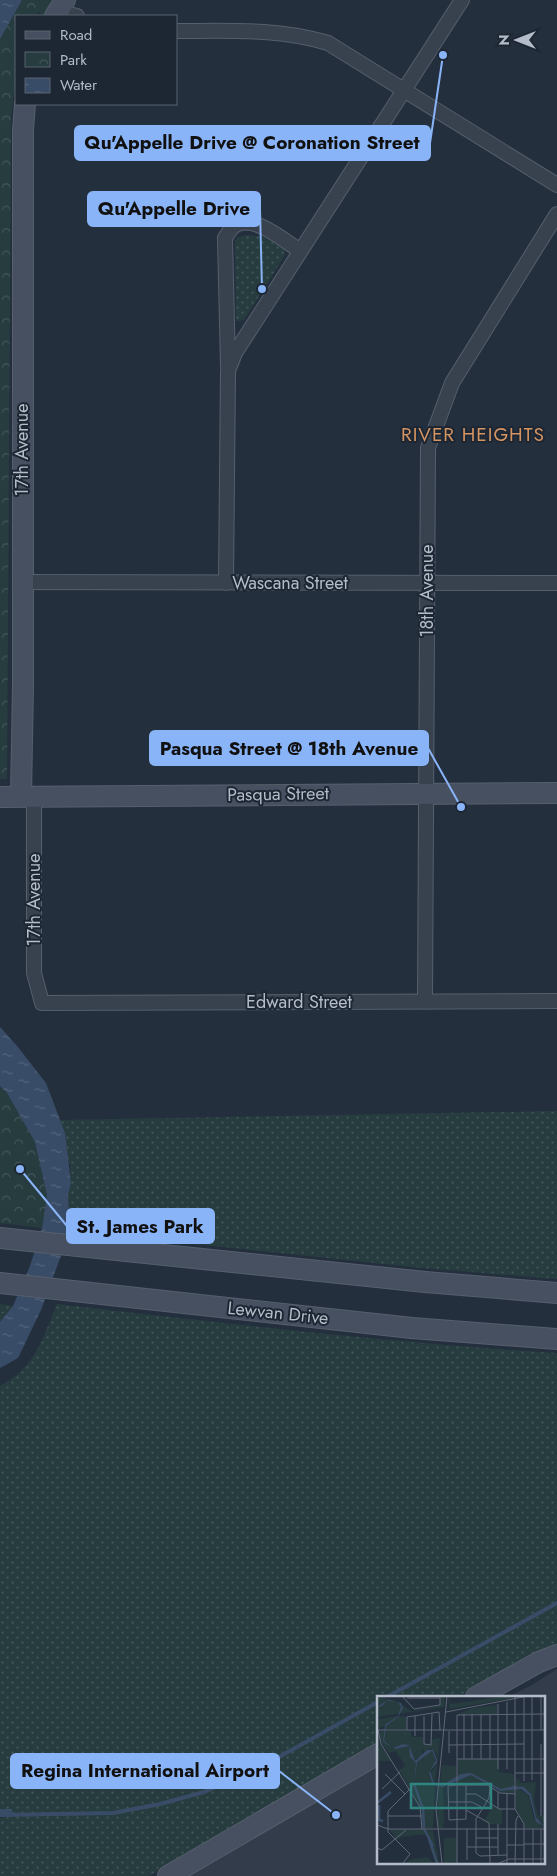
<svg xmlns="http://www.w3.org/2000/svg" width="557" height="1876" font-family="Jost,sans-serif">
<defs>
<pattern id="grass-dots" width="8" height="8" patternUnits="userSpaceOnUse" patternTransform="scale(1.25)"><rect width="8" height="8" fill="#263c3f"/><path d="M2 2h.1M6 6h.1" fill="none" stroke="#435659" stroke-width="1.8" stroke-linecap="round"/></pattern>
<pattern id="park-crowns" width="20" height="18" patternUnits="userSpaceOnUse" patternTransform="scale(1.25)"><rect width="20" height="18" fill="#263c3f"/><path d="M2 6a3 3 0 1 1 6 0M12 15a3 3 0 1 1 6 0" fill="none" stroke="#435659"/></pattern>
<pattern id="water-ripples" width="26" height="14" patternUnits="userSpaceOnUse" patternTransform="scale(1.25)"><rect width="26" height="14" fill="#394c67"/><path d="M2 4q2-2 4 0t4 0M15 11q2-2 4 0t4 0" fill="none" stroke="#53647b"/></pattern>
</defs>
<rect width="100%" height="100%" fill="#242f3e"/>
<path fill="#323c4b" d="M557,1669V1876H186L378,1767V1862H543V1697H507L530,1686Z"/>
<path fill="url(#grass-dots)" d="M248,235L263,237L285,249V255L244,320L236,321L235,240L241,236Z
M557,1111V1279L422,1268L70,1231L68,1195L71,1183L70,1165L67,1156L65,1133L60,1120Z
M0,1304L13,1306L0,1322Z
M57,1304C223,1323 390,1343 557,1353V1646L540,1652L458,1697H378V1743L149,1876H0V1818L11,1817L12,1809H0V1386C36,1367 42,1339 57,1304Z"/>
<path fill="url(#park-crowns)" d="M0,0H51L44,15L38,12L36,16H16V80L11,117L7,779H0Z
M0,1086L7,1093L35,1142L47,1195L42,1228L0,1223Z"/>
<path fill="url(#water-ripples)" d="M0,0H22L0,39Z
M0,1027L17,1046L46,1083L65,1133L71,1183L68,1195L70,1231L41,1310L18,1358L0,1368V1322L13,1306L30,1266L42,1228L47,1195L35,1142L7,1093L0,1086Z
M0,1809H12L11,1817H0Z"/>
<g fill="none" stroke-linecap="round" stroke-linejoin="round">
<path stroke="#394c67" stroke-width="4" d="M387,1697L557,1603
M0,1815L113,1813L160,1804L204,1792L261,1767L378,1702"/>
<g stroke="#565f6c" stroke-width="16">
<path id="street" d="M57,11L77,16
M176,31C228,31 279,28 328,43L557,185
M228,366L225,238C227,235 229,231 232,228C249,210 285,241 300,251
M22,582L557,583
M226,583L228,371L235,353L462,0
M34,796V973L42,1003L557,1001
M425,1002L428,448L452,383L557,214"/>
</g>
<g stroke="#565f6c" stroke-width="22">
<path id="secondary" d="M55,16L65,0
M21,796L23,685V130L25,104
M0,797L557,793
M0,1238L425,1282L557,1293
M0,1283L412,1328L557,1339
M476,1697L539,1662L557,1655
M168,1876L378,1754"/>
</g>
<use href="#street" stroke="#38414e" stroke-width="14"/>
<use href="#secondary" stroke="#465061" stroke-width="20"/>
</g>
<g text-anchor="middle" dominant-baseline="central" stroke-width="4" stroke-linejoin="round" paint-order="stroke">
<g font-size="18" fill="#b4bcc9" stroke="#1d2633">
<text transform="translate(22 450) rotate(-90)">17th Avenue</text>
<text x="290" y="583">Wascana Street</text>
<text transform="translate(427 591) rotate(-90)">18th Avenue</text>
<text transform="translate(278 794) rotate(-1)">Pasqua Street</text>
<text transform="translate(34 900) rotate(-90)">17th Avenue</text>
<text x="299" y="1002">Edward Street</text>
<text transform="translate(278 1313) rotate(6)">Lewvan Drive</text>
</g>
<g font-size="19" letter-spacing="1" fill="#d59563" stroke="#1d2633">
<text x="473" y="434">RIVER HEIGHTS</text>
</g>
</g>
<g transform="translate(377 1696)">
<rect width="168" height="168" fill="#242f3e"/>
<path d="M0,0L20,5L34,15L63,10L64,0H68L67,11L0,21ZM71,0L74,8L128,0L137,2L73,13ZM1,35H34V41H46V48L53,49L56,43L63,42L58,88L53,79L60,67V59L55,54L52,53L47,56L45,51L21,37H6L18,53L31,49L35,64L45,63L53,54L58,58V67L52,79L58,90L56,132H45L44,111L22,74L28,70L19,55L12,57L5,48ZM66,90L67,126L66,132H60L62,91ZM12,133H46L49,138L24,141L20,144ZM47,133L56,135L62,167H58L57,157L51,144L56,149ZM51,161L56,167H28L36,163Z" fill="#263c3f"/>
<path d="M120,9V18H80L96,12ZM21,20L11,29L22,20L29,21V33H8V30L0,33V23ZM0,35L2,47L15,65H0ZM6,37H21L45,51V60L36,64L32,49L19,52L11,50ZM81,63H121L122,76L138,78L137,97H125L113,89L81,88ZM65,69L79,70V81L63,90ZM139,83H142L143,87L159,86L157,105L161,120L167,119V128L159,120L153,96L139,90ZM139,92L151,98L157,123L167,132H148L139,112ZM116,110L125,113V128H113L108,123ZM67,142H80V167H67Z" fill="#263c3f"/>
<path d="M11,4L24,7L26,12L21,21L9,30L7,45L16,52L26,48L32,49L38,65L50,54H56L60,63V67L53,75L57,87L65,89L84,78L94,77L124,93L136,90L147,91L154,98L159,121L167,130L159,126L152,99L144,93L123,95L94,79L66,91L56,89L52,77L59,64L55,55L40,66L37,88L39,67L33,61L32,50L18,53L6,46L8,29L21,20L24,11L21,6L10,5L5,10L0,11Z" fill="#394c67"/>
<path fill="none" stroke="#394c67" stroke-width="2.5" d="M37,88L46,113L47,132M0,107L14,96M2,109V124L6,125M47,133L56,150M52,143L60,167"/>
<path fill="none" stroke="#5e6776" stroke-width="1" d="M25,0L37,13L63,9V0M164,0V34M138,1V113L147,128V167M147,1V85M30,2H63M130,6V73M121,8V73M69,16L151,0M95,18V63M80,19V167M80,19L168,18M47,20V48L54,49L55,18M0,34H168M1,34L4,48L43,111L45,133M30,34V21L62,16L63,34M38,40V20M72,49L147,48M72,57V35M80,63H168M87,63V18M104,63V18M113,63V18M138,77H168M8,78L28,98M155,84V0M80,89L71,90L72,124L89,123V89M80,89H110L123,97L138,98M113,90L112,102L99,123V157L103,160L130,159M5,93L23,76M89,98H99L122,113H138M71,106H95L106,112M121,112V96M89,114L112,127L113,167M11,120H45M164,120V48M0,129L11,133H168M164,133V167M99,142H121M147,148H168M130,149H147M90,151H121M0,152L5,154L29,134M121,159V128M90,164V133M26,167L33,158L11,136V115L33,93M65,167L59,114L70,0M122,167L132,163H168M130,167V98M138,167L139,124L141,120M156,167V133"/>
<path fill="#308480" fill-opacity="0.15" stroke="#308480" stroke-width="2.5" d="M34,88H114V112H34Z"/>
<rect width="168" height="168" fill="none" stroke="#b4bcc9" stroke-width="2.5"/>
</g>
<path fill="none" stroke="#8ab4f8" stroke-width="2" d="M443 55L430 143M262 289L260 209M461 807L428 748M20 1169L67 1226M336 1815L279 1771"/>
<g fill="#8ab4f8" stroke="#1d2633" stroke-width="2">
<circle cx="443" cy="55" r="5"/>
<circle cx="262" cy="289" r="5"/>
<circle cx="461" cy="807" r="5"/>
<circle cx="20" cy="1169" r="5"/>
<circle cx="336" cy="1815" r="5"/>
</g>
<g fill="#8ab4f8" stroke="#8ab4f8" stroke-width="2">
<rect x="75" y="126" width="355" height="34" rx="5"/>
<rect x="88" y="192" width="172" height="34" rx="5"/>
<rect x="150" y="731" width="278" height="34" rx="5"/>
<rect x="67" y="1209" width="147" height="34" rx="5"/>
<rect x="11" y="1754" width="268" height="34" rx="5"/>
</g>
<g font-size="19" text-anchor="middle" font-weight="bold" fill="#111">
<text x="252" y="149">Qu'Appelle Drive @ Coronation Street</text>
<text x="174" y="215">Qu'Appelle Drive</text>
<text x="289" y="755">Pasqua Street @ 18th Avenue</text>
<text x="140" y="1233">St. James Park</text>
<text x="145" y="1777">Regina International Airport</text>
</g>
<rect x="15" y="15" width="162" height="90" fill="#1d2633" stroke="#59626f"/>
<rect x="25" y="31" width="25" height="8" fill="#465061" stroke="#59626f"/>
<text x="60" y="40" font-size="15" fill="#b4bcc9">Road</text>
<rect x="25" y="52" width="25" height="15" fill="url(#park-crowns)" stroke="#59626f"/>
<text x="60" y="65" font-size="15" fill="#b4bcc9">Park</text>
<rect x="25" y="78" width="25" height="15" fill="url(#water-ripples)" stroke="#59626f"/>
<text x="60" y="90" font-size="15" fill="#b4bcc9">Water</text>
<g transform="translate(517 40) rotate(270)" stroke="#1d2633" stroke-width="4" paint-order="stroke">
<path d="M0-4L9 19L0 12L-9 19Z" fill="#b4bcc9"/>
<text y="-8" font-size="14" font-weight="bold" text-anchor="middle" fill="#b4bcc9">N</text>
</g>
</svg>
